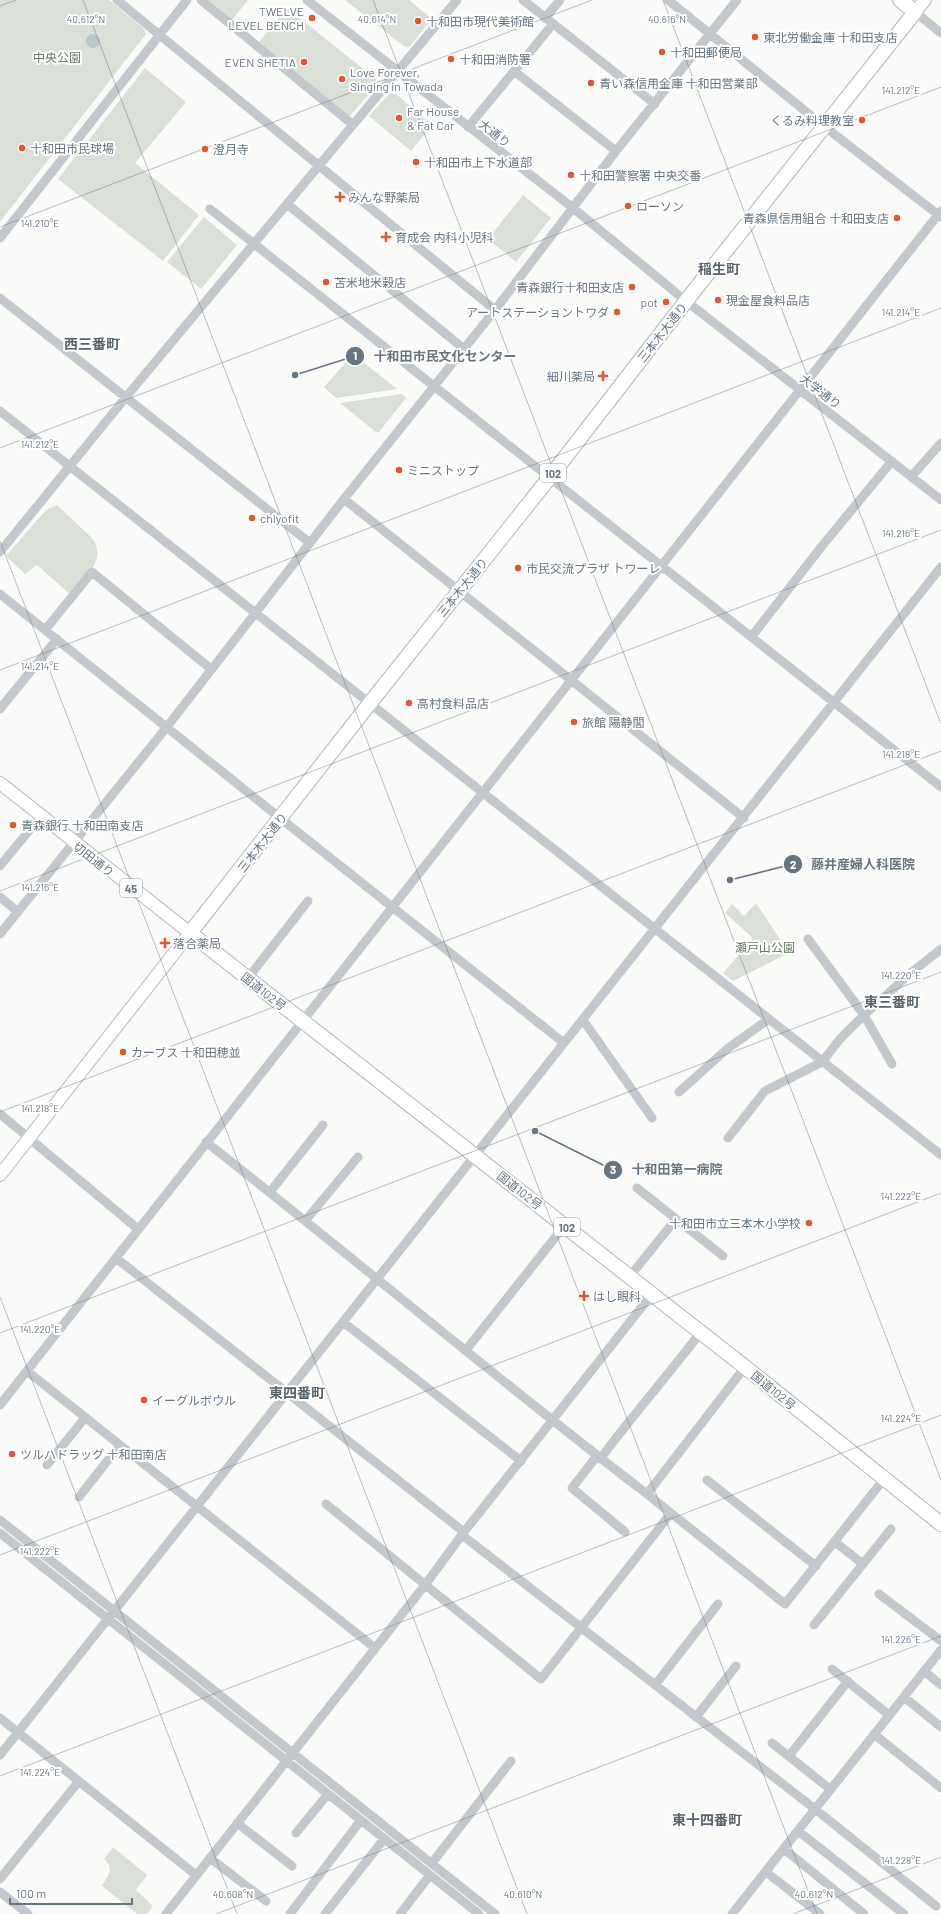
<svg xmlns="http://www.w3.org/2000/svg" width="941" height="1914" font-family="Barlow,'Noto Sans JP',sans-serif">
<rect width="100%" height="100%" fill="#fafaf8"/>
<path fill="#dadfd7" d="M0,0H109L144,29L146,34L0,222Z
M208,0H248L232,20Z
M345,0H409L432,19L410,46L405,47Z
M287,8L376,79L377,85L348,118L259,42Z
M145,68L186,102L135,163L199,215L163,261L58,179Z
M389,94H396L432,125L411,151L369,116Z
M523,195L551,218L516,262L488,239Z
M204,217L237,245L201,289L167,262Z
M353,354L397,389L336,398L324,387Z
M402,394L406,398L379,432H376L340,403Z
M57,505L92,538C108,559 84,579 70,594L37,565L25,574L6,556L46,510Z
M756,903L789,953L733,981L723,973L751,941L752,937L725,913L732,904L744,916Z
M113,1847L147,1875L136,1890L153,1906L147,1914H137L102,1886C108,1875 115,1869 104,1859Z"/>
<path fill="#bbc7cb" d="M86 41a7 7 0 1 1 14 0a7 7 0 1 1-14 0Z"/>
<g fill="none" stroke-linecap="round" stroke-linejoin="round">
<g stroke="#b5babe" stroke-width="14">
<path id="major" d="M915,12L925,0
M0,783L190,933L0,1175"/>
</g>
<g stroke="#b4b9bd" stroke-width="16">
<path id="highway" d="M900,0L915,12L686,301L550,477L370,703L190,933L745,1367L941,1524"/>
</g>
<path stroke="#c3c8cc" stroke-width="9" d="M117,0L495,310
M201,0L352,124
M307,0L573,208L686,301L941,500
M523,0L655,104
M668,0L825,127L941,217
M915,12L941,33
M545,18L560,0
M514,71L616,151
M468,127L553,24
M287,204L463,348
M210,209L941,787
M0,238L187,0
M0,298L310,543
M0,411L941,1155
M911,477L941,443
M344,499L744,818
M0,552L126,397L457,0
M0,594L280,818L564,1043
M45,630L92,572L211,669
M752,636L822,546L892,461
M0,709L57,639
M0,866L41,816
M0,897L18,912
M0,934L166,728L344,499L495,310L616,151L737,0
M808,939L864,1015L892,1064
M248,978L308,901
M583,1020L652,1118
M679,1092L727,1049L769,1019
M0,1114L138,1229
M728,1138L765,1091L822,1062L840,1039L864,1015L912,972L941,949
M206,1142C354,1258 498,1380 647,1494
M637,1188L723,1256
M270,1192L323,1125
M306,1220L358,1157
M116,1258L464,1532
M630,1276L676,1219
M343,1322L521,1461
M466,1350L565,1225
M745,1367L647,1494L785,1604L884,1479
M27,1371L375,1648
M0,1405L941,211
M597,1456L572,1488L625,1532
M600,1459C633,1415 668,1375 701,1332
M47,1465L84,1419
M707,1480L816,1566
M79,1497L119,1446
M326,1504L541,1679L671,1513
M0,1520L495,1914
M0,1533L479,1914
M462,1535L815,1809L936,1906
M835,1542L863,1564
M879,1594L941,1641
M814,1625L891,1529
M832,1669L889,1715
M924,1671L941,1685
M655,1685L718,1604
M904,1697L941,1727
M696,1717L736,1666
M0,1718L196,1875
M874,1734L941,1788
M772,1743L830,1789
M0,1755L941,567
M789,1756L848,1681
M237,1823L292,1866
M798,1831L904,1914
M296,1833L328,1794
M784,1849L864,1914
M210,1858L266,1901
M432,1863L511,1761
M766,1872L820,1914
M0,1879L79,1781
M0,1892L28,1914
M166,1914L425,1585L464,1532L652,1294
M290,1914L361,1820
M325,1914L384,1839
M400,1914L430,1875
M732,1914L941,1650"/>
<use href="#major" stroke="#fff" stroke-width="12"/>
<use href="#highway" stroke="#fff" stroke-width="14"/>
</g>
<path fill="none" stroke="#657683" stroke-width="1" stroke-opacity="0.45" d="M83,0L817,1914M373,0L941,1480M663,0L941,724M0,6L16,0M0,227L592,0M0,448L941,87M0,541L527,1914M0,670L941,308M0,891L941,530M0,1112L941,751M0,1297L237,1914M0,1333L941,972M0,1555L941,1193M0,1776L941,1415M216,1914L941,1636M793,1914L941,1857"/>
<g fill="#e4572e" stroke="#fff" stroke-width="1.5">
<circle cx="312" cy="18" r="4"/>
<circle cx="418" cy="21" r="4"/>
<circle cx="755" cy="37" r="4"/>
<circle cx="662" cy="52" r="4"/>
<circle cx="451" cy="59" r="4"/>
<circle cx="304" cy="62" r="4"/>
<circle cx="342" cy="79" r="4"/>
<circle cx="591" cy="83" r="4"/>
<circle cx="399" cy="118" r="4"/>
<circle cx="862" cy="120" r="4"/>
<circle cx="22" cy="148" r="4"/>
<circle cx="205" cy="149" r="4"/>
<circle cx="416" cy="162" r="4"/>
<circle cx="571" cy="175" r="4"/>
<path d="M338 191h4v4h4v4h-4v4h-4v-4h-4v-4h4z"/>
<circle cx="628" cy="206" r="4"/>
<circle cx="897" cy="218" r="4"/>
<path d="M384 231h4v4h4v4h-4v4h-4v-4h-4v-4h4z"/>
<circle cx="326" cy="282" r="4"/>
<circle cx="632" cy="287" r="4"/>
<circle cx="718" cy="300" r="4"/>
<circle cx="666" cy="302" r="4"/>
<circle cx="617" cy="312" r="4"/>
<path d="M601 370h4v4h4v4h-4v4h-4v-4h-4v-4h4z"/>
<circle cx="399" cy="470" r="4"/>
<circle cx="252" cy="518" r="4"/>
<circle cx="518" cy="568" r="4"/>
<circle cx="409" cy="703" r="4"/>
<circle cx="574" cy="722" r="4"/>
<circle cx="13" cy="825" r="4"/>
<path d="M163 937h4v4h4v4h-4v4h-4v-4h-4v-4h4z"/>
<circle cx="123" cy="1052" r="4"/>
<circle cx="809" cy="1223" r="4"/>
<path d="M582 1290h4v4h4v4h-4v4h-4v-4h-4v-4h4z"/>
<circle cx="144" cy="1400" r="4"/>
<circle cx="12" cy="1454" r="4"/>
</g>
<g text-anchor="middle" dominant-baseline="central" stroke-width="4" stroke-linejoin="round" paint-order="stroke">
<g fill="#fff" stroke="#939fa8" stroke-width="1">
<rect x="540" y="464" width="26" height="18" rx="3"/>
<rect x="120" y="879" width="22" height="18" rx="3"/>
<rect x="554" y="1218" width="26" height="18" rx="3"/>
</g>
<g font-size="11" font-weight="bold" fill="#657683">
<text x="553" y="473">102</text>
<text x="131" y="888">45</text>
<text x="567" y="1227">102</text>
</g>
<g font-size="12" fill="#657683" stroke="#fff" text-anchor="start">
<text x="304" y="11" text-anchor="end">TWELVE<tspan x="304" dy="14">LEVEL BENCH</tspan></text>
<text x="426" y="21">十和田市現代美術館</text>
<text x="763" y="37">東北労働金庫 十和田支店</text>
<text x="670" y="52">十和田郵便局</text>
<text x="459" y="59">十和田消防署</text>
<text x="296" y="62" text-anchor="end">EVEN SHETIA</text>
<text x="350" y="72">Love Forever,<tspan x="350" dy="14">Singing in Towada</tspan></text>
<text x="599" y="83">青い森信用金庫 十和田営業部</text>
<text x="407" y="111">Far House<tspan x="407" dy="14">&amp; Fat Car</tspan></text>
<text x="854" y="120" text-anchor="end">くるみ料理教室</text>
<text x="30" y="148">十和田市民球場</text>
<text x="213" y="149">澄月寺</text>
<text x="424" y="162">十和田市上下水道部</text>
<text x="579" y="175">十和田警察署 中央交番</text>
<text x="348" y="197">みんな野薬局</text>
<text x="636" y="206">ローソン</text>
<text x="889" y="218" text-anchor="end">青森県信用組合 十和田支店</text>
<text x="395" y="237">育成会 内科小児科</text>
<text x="334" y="282">苫米地米穀店</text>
<text x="624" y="287" text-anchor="end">青森銀行十和田支店</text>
<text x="726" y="300">現金屋食料品店</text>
<text x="658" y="302" text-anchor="end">pot</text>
<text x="609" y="312" text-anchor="end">アートステーショントワダ</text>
<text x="595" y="376" text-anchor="end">細川薬局</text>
<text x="407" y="470">ミニストップ</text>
<text x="260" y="518">chiyofit</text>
<text x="526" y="568">市民交流プラザ トワーレ</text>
<text x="417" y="703">高村食料品店</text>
<text x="582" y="722">旅館 陽静閣</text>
<text x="21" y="825">青森銀行 十和田南支店</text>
<text x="173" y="943">落合薬局</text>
<text x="131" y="1052">カーブス 十和田穂並</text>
<text x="801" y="1223" text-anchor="end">十和田市立三本木小学校</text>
<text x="593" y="1296">はし眼科</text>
<text x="152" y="1400">イーグルボウル</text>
<text x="20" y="1454">ツルハドラッグ 十和田南店</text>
</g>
<g font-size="12" fill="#687a64" stroke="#fff">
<text x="57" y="57">中央公園</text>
<text x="765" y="947">瀬戸山公園</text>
</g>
<g font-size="12" fill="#657683" stroke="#fff">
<text transform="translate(495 133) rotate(38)">大通り</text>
<text transform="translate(662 332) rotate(-52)">三本木大通り</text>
<text transform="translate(821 391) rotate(38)">大学通り</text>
<text transform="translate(462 587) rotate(-51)">三本木大通り</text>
<text transform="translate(262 842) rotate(-52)">三本木大通り</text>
<text transform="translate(94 859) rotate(38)">切田通り</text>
<text transform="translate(264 991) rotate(38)">国道102号</text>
<text transform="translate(520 1190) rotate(38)">国道102号</text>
<text transform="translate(774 1390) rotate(39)">国道102号</text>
</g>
<g font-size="14" font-weight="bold" fill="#57646e" stroke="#fff">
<text x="719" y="268">稲生町</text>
<text x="92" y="343">西三番町</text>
<text x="892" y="1001">東三番町</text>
<text x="297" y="1392">東四番町</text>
<text x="707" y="1819">東十四番町</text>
</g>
</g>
<g font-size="10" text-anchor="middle" fill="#657683" stroke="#fff" stroke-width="4" stroke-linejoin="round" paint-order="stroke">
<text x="377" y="23">40.614°N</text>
<text x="86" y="23">40.612°N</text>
<text x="667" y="23">40.616°N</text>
<text x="901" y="94">141.212°E</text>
<text x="40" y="227">141.210°E</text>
<text x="901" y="316">141.214°E</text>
<text x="40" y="448">141.212°E</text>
<text x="901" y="537">141.216°E</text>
<text x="40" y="670">141.214°E</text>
<text x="901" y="758">141.218°E</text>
<text x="40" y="891">141.216°E</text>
<text x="901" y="979">141.220°E</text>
<text x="40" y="1112">141.218°E</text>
<text x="901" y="1200">141.222°E</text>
<text x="40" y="1333">141.220°E</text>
<text x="901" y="1422">141.224°E</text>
<text x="40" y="1555">141.222°E</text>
<text x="901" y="1643">141.226°E</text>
<text x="40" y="1776">141.224°E</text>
<text x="901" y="1864">141.228°E</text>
<text x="233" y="1898">40.608°N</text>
<text x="523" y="1898">40.610°N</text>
<text x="814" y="1898">40.612°N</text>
</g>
<path fill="none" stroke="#657683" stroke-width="1.5" d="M295 375L355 356M730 880L793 864M535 1131L613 1170"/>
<g fill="#657683" stroke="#fff" stroke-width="1.5">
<circle cx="295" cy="375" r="4"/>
<circle cx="730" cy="880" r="4"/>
<circle cx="535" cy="1131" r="4"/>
<circle cx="355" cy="356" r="10"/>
<circle cx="793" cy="864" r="10"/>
<circle cx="613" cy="1170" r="10"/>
</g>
<g font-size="12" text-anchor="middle" font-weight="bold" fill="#fff">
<text x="355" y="360">1</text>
<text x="793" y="869">2</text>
<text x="613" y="1174">3</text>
</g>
<g font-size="13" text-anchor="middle" font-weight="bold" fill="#657683" stroke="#fff" stroke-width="4" stroke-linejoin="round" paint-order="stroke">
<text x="445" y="361">十和田市民文化センター</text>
<text x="863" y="869">藤井産婦人科医院</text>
<text x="677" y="1174">十和田第一病院</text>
</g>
<path d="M10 1898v6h122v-6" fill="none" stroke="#657683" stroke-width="2"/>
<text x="16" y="1898" font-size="12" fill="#657683" stroke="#ffffff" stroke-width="3" paint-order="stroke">100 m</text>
</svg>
